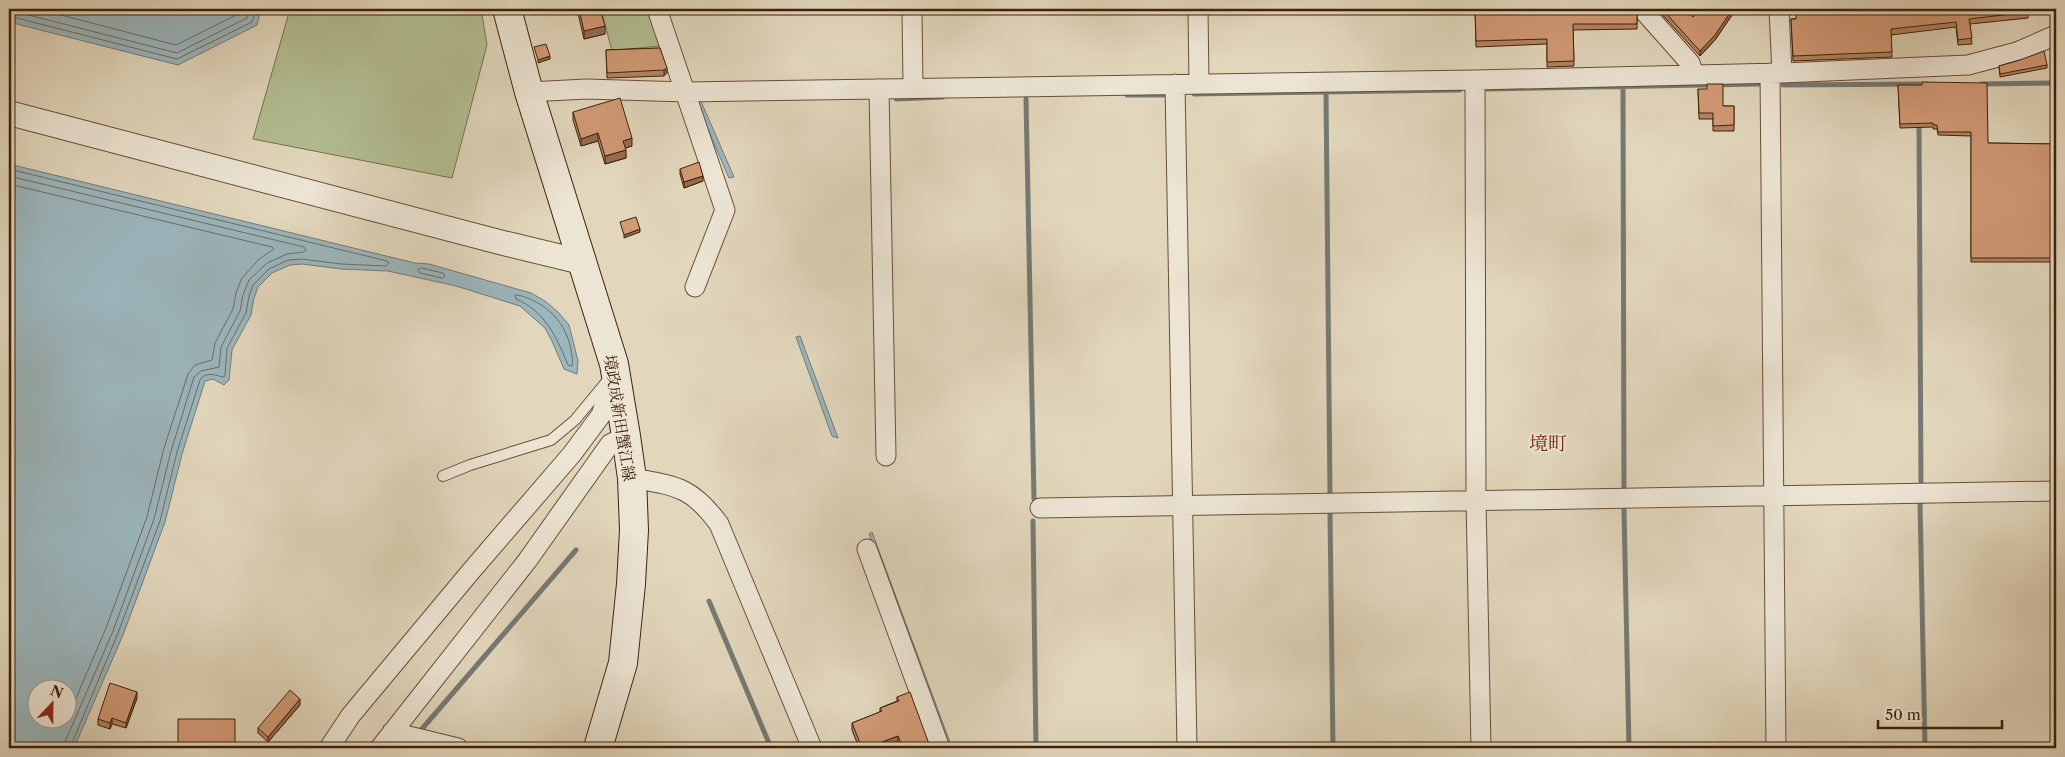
<svg xmlns="http://www.w3.org/2000/svg" width="2065" height="757" font-family="'Libre Caslon Text','Noto Serif JP',serif">
<rect width="100%" height="100%" fill="#e2d7bd"/>
<filter id="stains"><feTurbulence type="fractalNoise" baseFrequency=".004" numOctaves="4"/><feColorMatrix values="0 0 0 0 .2 0 0 0 0 .09 0 0 0 0 .02 0 0 0 .5 -.17"/></filter>
<radialGradient id="worn" r=".72"><stop offset=".6" stop-color="#630" stop-opacity="0"/><stop offset="1" stop-color="#630" stop-opacity=".3"/></radialGradient>
<path fill="#b2be92" stroke="#78704c" d="M290,9H481L487,45L452,178L253,139Z
M618,9H653L667,45L612,51L602,13Z"/>
<path fill="#9bb6bd" stroke="#767a74" fill-rule="evenodd" d="M9,9H261L257,25L178,65L9,22Z
M695,99H700L734,177L729,178Z
M9,164L415,263L429,264L531,293L545,301L558,312L569,325L578,361L577,374L564,369L552,341L545,328L520,306L456,286L388,271L341,269L302,264L290,265L272,273L258,287L254,298L251,315L232,350L229,380L224,385L213,379L205,381L182,454L165,522L123,635L74,748H9ZM38,690H68V720H38Z
M800,336L838,438L832,436L796,337Z
M872,532L952,748H947L869,534Z"/>
<g fill="none" stroke-linecap="round" stroke-linejoin="round">
<path stroke="#6d6c62" stroke-width="1" d="M38,9L176,45L240,13L242,9
M9,10L177,53L247,18L249,9
M9,16L177,59L252,22L256,9
M9,169L387,261L389,263L386,266L341,264L302,259L288,260L269,269L253,285L249,296L246,313L227,348L225,376L222,377C214,374 205,372 200,380L177,452L160,521L118,633L70,748
M9,176L304,247L306,250L304,252L287,254L267,263L249,280L243,295L240,311L221,347L219,367L201,371L194,377L171,451L154,519L113,631L65,742L64,748
M9,184L272,247L274,249L259,259L242,278L236,293L233,309L215,343L212,360L195,365L188,374L164,448L147,517L106,628L68,717
M421,268L443,273L445,276L442,278L420,273L418,270Z
M518,295C546,302 566,322 571,350C572,356 573,361 572,366L568,365C557,338 545,311 516,299L515,296Z"/>
<path stroke="#767a74" stroke-width="5" d="M1981,84L2055,83
M1783,85L1927,84
M1623,87L1624,491
M1487,89L1759,84
M1326,92L1330,495
M1194,94L1460,90
M1127,95H1164
M896,99L943,97
M1026,99L1034,499
M1919,122L1921,485
M1920,502L1925,748
M1624,510L1629,748
M1330,514L1333,748
M1033,521L1036,748
M709,601L771,748
M421,730L576,550"/>
<g stroke="#684e34" stroke-width="12">
<path id="service" d="M443,476L470,465L551,440L575,420L608,380"/>
</g>
<g stroke="#684e34" stroke-width="21">
<path id="minor" d="M657,9L725,210L695,287
M912,9L913,88
M1198,9L1199,84
M1642,9L1690,63L1694,75
M1779,9L1782,73
M1770,73L1776,748
M1475,80L1476,501L1481,748
M1175,84L1187,748
M879,89L886,456
M529,92L586,89L687,92L1475,80L1782,73L1968,65L2017,52L2056,35
M632,478C676,486 691,486 719,524L812,748
M1040,508L2056,491
M867,549L940,748
M392,732L458,748
M329,748L351,715L472,570L572,454L601,415L614,376
M380,748L527,561L610,444L626,436"/>
</g>
<g stroke="#684e34" stroke-width="26">
<path id="tertiary" d="M9,113L503,243L582,262"/>
</g>
<g stroke="#3f2107" stroke-width="30">
<path id="secondary" d="M507,9L529,92L614,364L626,436L632,478L634,530L631,584L623,663L598,748"/>
</g>
<use href="#service" stroke="#ece5d4" stroke-width="10"/>
<use href="#minor" stroke="#ece5d4" stroke-width="19"/>
<use href="#tertiary" stroke="#ece5d4" stroke-width="24"/>
<use href="#secondary" stroke="#ece5d4" stroke-width="28"/>
</g>
<path fill="#b58465" stroke="#3f2107" d="M577,9H600L605,34L584,39Z
M1475,9L1637,15V29L1573,30L1574,66L1547,67V44L1476,47Z
M1657,9H1685L1693,17L1732,15L1715,40L1700,56Z
M2028,9V18L1970,24L1972,44L1958,45L1956,27L1891,35L1892,57L1793,61L1791,19Z
M660,48L667,73L664,76L607,78L606,50Z
M2020,60L2047,65V68L2000,77L1999,66Z
M1898,85L1988,143L2056,144V262H1971V136L1938,135L1937,129H1933V127L1900,128Z
M1698,89L1723,106H1734V131H1713V119H1699Z
M573,112L632,146L625,148L626,158L605,164L598,141L581,146L573,120Z
M680,169L703,181L684,188L680,174Z
M897,697L929,744L933,748H900L898,744L887,748H859L852,730V723L880,712V708L897,701Z
M137,698L126,728L112,724L110,729L98,725V719Z
M300,705L268,742L258,733V728Z"/>
<path fill="#936c53" stroke="#3f2107" d="M535,9H558L535,15Z
M1732,10V15L1715,40L1700,56V51Z
M605,26V34L584,39V31Z
M550,56V59L538,63V60Z
M667,68V73L664,76V70Z
M598,133V141L581,146V139Z
M632,138V146L623,149V141Z
M626,150V158L605,164V156Z
M703,176V181L684,188V182Z
M640,229V232L624,238V235Z
M137,692V698L126,728V723Z
M300,699V705L268,742V737Z
M112,718V724L110,729V723Z
M898,736V744L887,748H866Z"/>
<path fill="#d29a76" stroke="#3f2107" d="M579,9H600L605,26L584,31Z
M1475,9H1633L1637,15V24H1573L1574,61L1547,62V39L1476,41Z
M1662,9H1685L1693,17L1699,9H1730L1732,10L1715,35L1700,51Z
M1796,9H2028V12L1969,19L1972,38L1958,40L1956,22L1891,29L1892,52L1793,56L1791,19H1796Z
M546,44L550,56L538,60L534,47Z
M660,48L667,68L664,70L607,73L606,50Z
M2044,51L2047,65L2000,74L1999,66L2020,60Z
M1922,82L1987,83L1988,143L2056,144V258H1971V132H1938L1937,125H1933V123L1900,124L1898,85H1922Z
M1707,84H1723V106H1734V125L1713,126V113H1699L1698,89H1707Z
M620,98L632,138L623,141L626,150L605,156L598,133L581,139L573,112Z
M699,162L703,176L684,182L680,169Z
M636,217L640,229L624,235L620,222Z
M110,683L137,692L126,723L112,718L110,723L98,719Z
M290,690L300,699L268,737L258,728Z
M910,692L929,744L933,748H903L898,736L866,748H862L852,723L882,711L880,708L899,701L897,697Z
M178,719H235V748H178Z"/>
<g text-anchor="middle" dominant-baseline="central" stroke-width="4" stroke-linejoin="round" paint-order="stroke">
<g font-size="16" fill="#3f2107" stroke="#ece5d4">
<text transform="translate(620 418) rotate(81)">境政成新田蟹江線</text>
</g>
<g font-size="19" fill="#7a1f14" stroke="#ece5d4">
<text x="1548" y="443">境町</text>
</g>
</g>
<rect width="2065" height="757" fill="none" stroke="#e2d7bd" stroke-width="30"/>
<rect x="10" y="10" width="2045" height="737" fill="none" stroke="#3f2107" stroke-width="2.5"/>
<rect x="15" y="15" width="2035" height="727" fill="none" stroke="#3f2107"/>
<g transform="translate(52 704) rotate(22)"><circle r="24" fill="#ece5d4" stroke="#a79782"/>
<path d="M0-4L9 19L0 12L-9 19Z" fill="#8f2418"/>
<text y="-8" font-size="14" font-weight="bold" text-anchor="middle" fill="#3f2107">N</text>
</g>
<path d="M1878 720v8h124v-8" fill="none" stroke="#3f2107" stroke-width="2.5"/>
<text x="1885" y="720" font-size="15" fill="#3f2107" stroke="#ece5d4" stroke-width="4" paint-order="stroke">50 m</text>
<rect width="100%" height="100%" filter="url(#stains)"/>
<rect width="100%" height="100%" fill="url(#worn)"/>
</svg>
